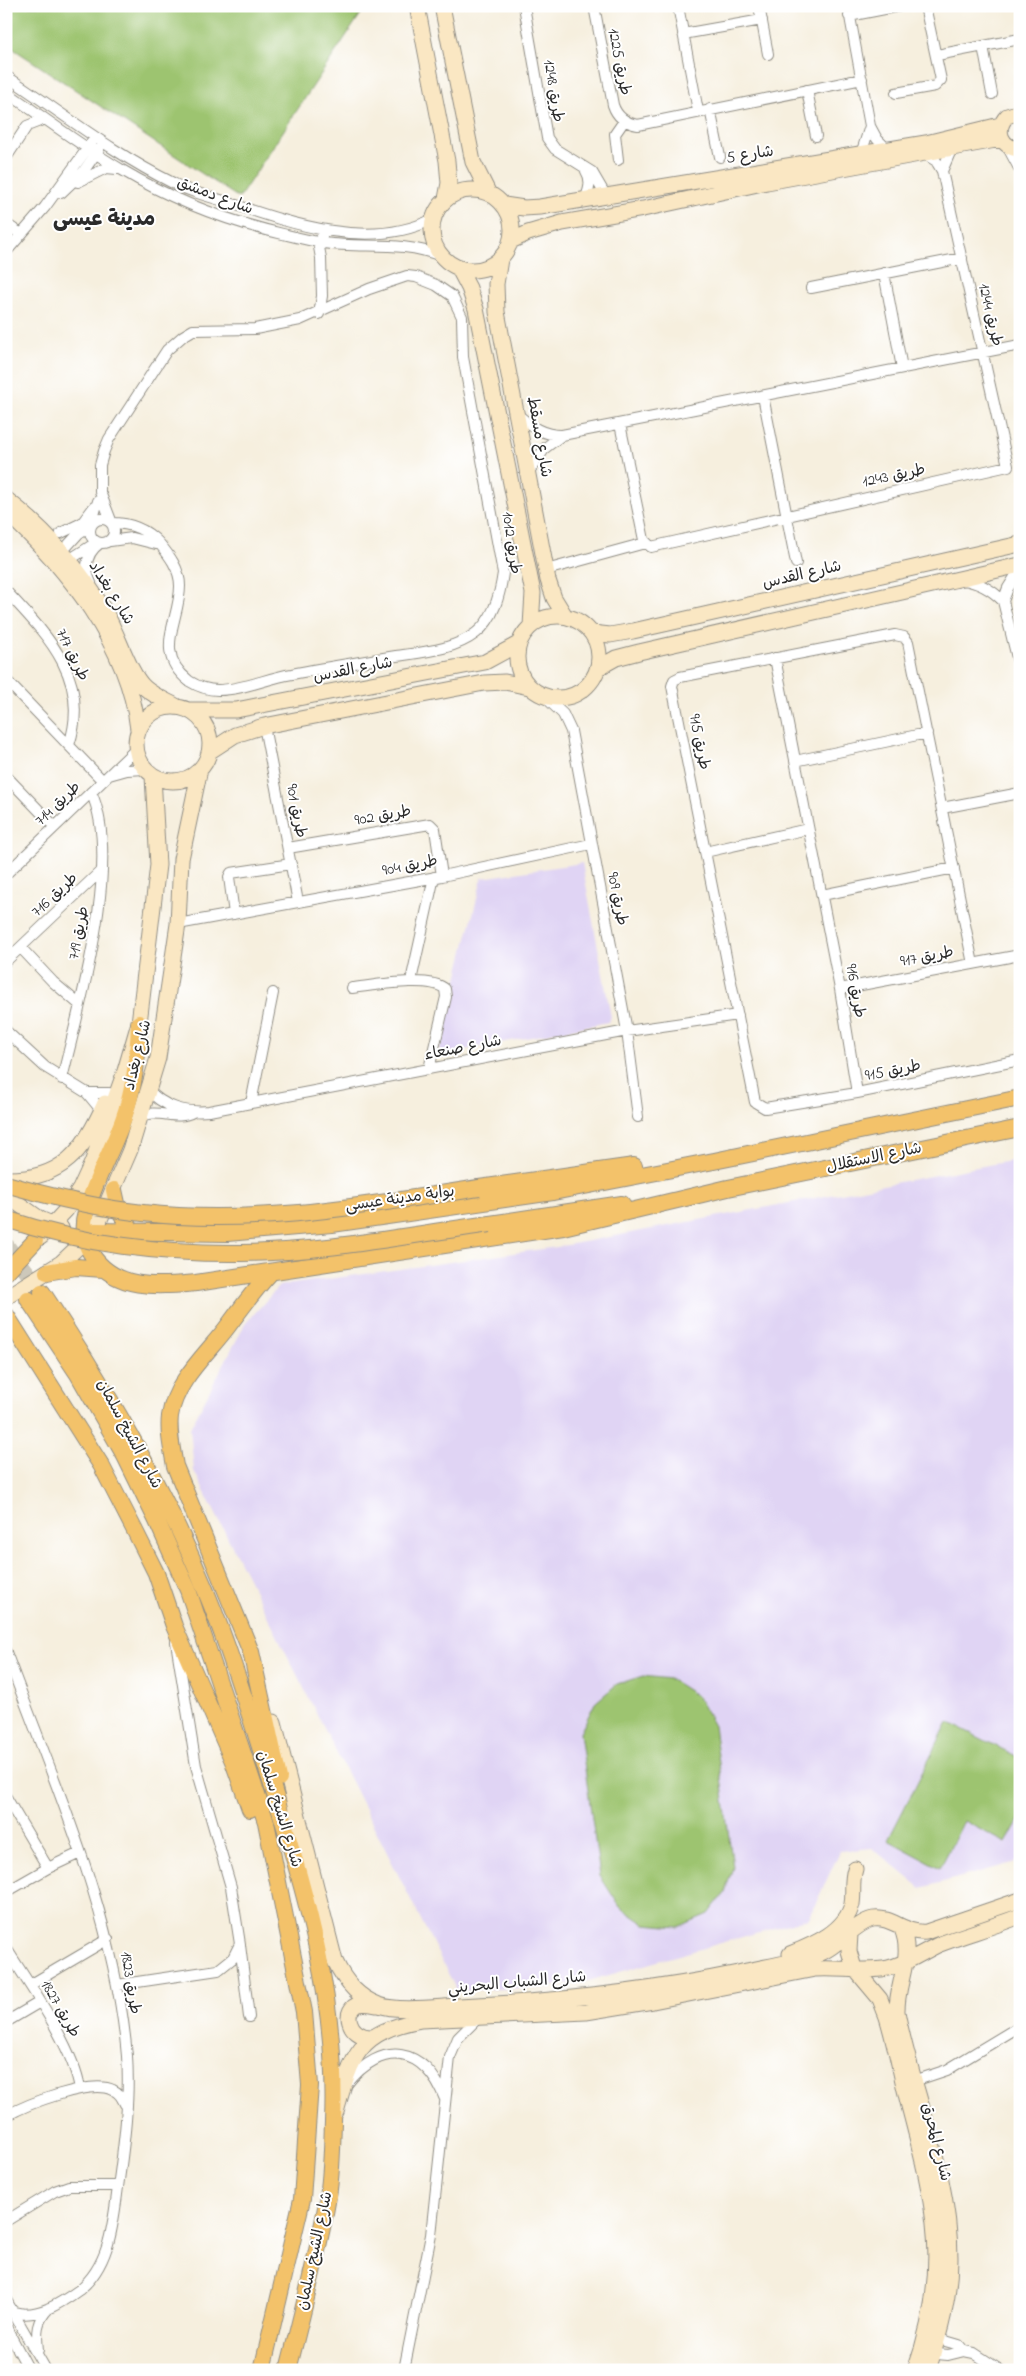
<svg xmlns="http://www.w3.org/2000/svg" width="1026" height="2376" font-family="'Indie Flower','Playpen Sans Arabic',sans-serif">
<rect width="100%" height="100%" fill="#fff"/>
<filter id="ink" filterUnits="userSpaceOnUse"><feTurbulence type="fractalNoise" baseFrequency=".02" numOctaves="2"/><feDisplacementMap in="SourceGraphic" scale="10" xChannelSelector="R" yChannelSelector="G"/><feConvolveMatrix kernelMatrix="1 2 1 2 8 2 1 2 1" color-interpolation-filters="sRGB"/></filter>
<filter id="wash" filterUnits="userSpaceOnUse"><feTurbulence type="fractalNoise" baseFrequency=".0096" numOctaves="4" result="noise"/><feDisplacementMap in="SourceGraphic" scale="20" xChannelSelector="R" yChannelSelector="G"/><feGaussianBlur stdDeviation="1.12" result="paint"/><feColorMatrix in="noise" values="0 0 0 0 0 0 0 0 0 0 0 0 0 0 0 0 0 1.4 0 .05"/><feComposite in="paint" operator="in"/></filter>
<g filter="url(#wash)">
<rect width="100%" height="100%" fill="#f6efde"/>
<path fill="#e0d4f4" d="M582,863L611,1017L608,1022L438,1055L482,878Z
M1020,1159V1861L921,1888L872,1848L840,1851L809,1918L588,1981L548,1987L457,1991L194,1471L190,1428L245,1324L279,1286L557,1247Z"/>
<path fill="#9dc470" stroke="#64784e" d="M15,6H366L239,198L6,44V19Z
M643,1676L670,1679L698,1697L714,1726L733,1867L725,1892L708,1914L678,1927L645,1924L620,1907L600,1876L580,1733L595,1703L617,1684Z
M948,1722L1020,1758V1818L1006,1843L964,1821L940,1868L888,1840Z"/>
</g>
<g filter="url(#ink)">
<g fill="none" stroke-linecap="round" stroke-linejoin="round">
<path stroke="#cdc8ba" stroke-width="16" stroke-dasharray="16 8" stroke-linecap="butt" d="M6,1245L41,1290"/>
<g stroke="#908d84" stroke-width="12">
<path id="street" d="M524,6L547,138L555,149L592,172L606,196
M594,6L613,105C617,117 625,123 638,125L862,79
M678,6L698,111
M759,6L768,54
M848,6L870,126L877,139L887,149
M849,16L900,6
M683,34L762,20
M983,46L992,94
M937,55L1020,39
M6,76C61,112 114,154 173,183C190,192 211,197 230,203C292,224 370,251 433,219
M807,90L816,136
M6,92C45,118 82,147 122,170C174,201 229,222 287,235C299,238 312,241 324,243C362,249 403,240 440,256
M896,93L935,86L941,80L925,6
M710,109L720,157
M1007,146L1020,170
M861,154L870,126
M6,158L27,126L45,119
M618,160L615,134L624,121
M942,171L952,148
M78,182L106,168L117,169
M61,193L83,172L99,149
M585,199C590,189 592,180 586,171
M6,224L21,234
M6,252L45,207L92,142
M884,273L902,368
M407,276L416,277L436,285L452,296L462,317L463,357L503,573C500,595 494,619 476,633C454,650 423,652 396,656C361,662 326,667 292,674C267,678 243,690 218,690C208,690 197,686 189,681C152,652 180,621 180,586C180,569 169,555 159,543C146,529 130,523 112,523L100,492V465L104,451L109,439L167,350L183,336L193,330L255,329L300,320L369,289Z
M811,288L962,258
M319,314L322,296L321,258L318,242L322,237
M763,396L796,563
M517,414C532,427 542,435 562,435L1020,345
M620,424L644,540L651,547L1008,466L942,171L936,161L925,154
M528,473L545,448L562,435
M90 531a12 12 0 1 1 24 0a12 12 0 1 1-24 0Z
M61,533L82,523L94,507
M110,541L132,538L156,544
M59,555L79,533L91,525L98,501
M64,563L94,544
M1020,569L1008,588L1003,601L1020,670
M546,570L645,543
M963,580C979,582 992,590 1003,601
M91,583C84,568 86,553 100,543
M6,591C48,636 91,679 69,745
M775,658L840,989L857,1093
M6,680L103,781
M545,697L563,714L571,731L627,1031L638,1117
M264,726L298,902
M795,761L927,733
M109,775L127,770L145,769
M6,776L55,827
M942,808L1020,793
M288,848L430,824L435,829L442,876
M705,852L808,829
M6,874L136,749
M822,895L954,868
M234,914L229,877L231,873L291,864
M178,924L442,876L591,844
M21,948L53,982L80,1005
M6,961L102,870
M973,964L908,642L904,637L895,635L680,677L674,680L672,686L755,1102L765,1108L857,1093L1020,1060
M411,981L434,877
M352,988C372,986 430,975 445,989L446,997L429,1069
M840,989L1020,955
M6,1031L45,1067L87,1093L101,1110
M62,1079C79,1006 123,860 91,792
M148,1089C163,1108 187,1113 209,1111L627,1031L738,1015
M87,1093H109
M251,1103L273,993
M140,1117C158,1107 175,1122 193,1112
M6,1652C54,1783 115,1915 127,2056C130,2099 124,2145 118,2187C113,2224 110,2265 79,2290C61,2303 37,2319 14,2312
M6,1797L48,1868
M6,1892L48,1868L80,1853
M240,1945L249,2017
M6,1948C30,1986 73,2046 80,2089
M30,1985L108,1939
M117,1985L218,1970L233,1958L240,1944L231,1887L196,1766L176,1642
M6,2022L40,2002
M914,2081L947,2070L1020,2026
M347,2084C382,2039 425,2047 445,2099
M6,2116C27,2104 91,2079 113,2090C120,2093 122,2098 125,2104
M6,2221L55,2191L69,2186H118
M6,2300L46,2370
M6,2327L29,2370
M932,2337L959,2345L964,2351
M38,2350C36,2332 36,2321 49,2308
M927,2353L948,2355L964,2351L974,2353L1000,2370
M404,2370L431,2235L450,2057L458,2038L479,2017"/>
</g>
<g stroke="#908d84" stroke-width="17">
<path id="secondary" d="M417,6L447,161L449,183L446,199
M442,6L473,162L489,194
M1020,112L1007,116C994,130 1001,148 1020,149
M432 230a40 40 0 1 1 80 0a40 40 0 1 1-80 0Z
M504,205L524,208L540,207L926,143L1000,125
M511,241L528,233L562,223L643,209L767,182L1001,139
M500,259L496,284L497,312L548,580L554,598L565,616
M459,269L469,288L476,309L533,593L531,626
M6,499C45,529 79,568 104,610C117,631 129,674 145,688C154,696 167,701 178,707
M6,512C67,568 128,644 138,729
M517 657a41 41 0 1 1 82 0a41 41 0 1 1-82 0Z
M592,633L610,635L633,631L1020,544
M598,668L616,658L639,652L1020,565
M136 744a37 37 0 1 1 74 0a37 37 0 1 1-74 0Z
M189,710H236L485,662L518,644
M209,752L235,735L264,726L484,683L505,682L529,687
M6,1179C62,1180 84,1151 105,1103
M6,1195L40,1219L61,1228
M41,1237L66,1210L80,1189L92,1163L125,1071L139,1023L158,865L153,776
M6,1297L61,1263L95,1231L130,1150L158,1058L178,924L181,859L200,769
M274,1722L335,1961C344,1980 358,1998 379,2005C397,2012 438,2007 458,2006C552,2002 646,1992 738,1973C764,1967 791,1963 816,1955C837,1948 856,1922 873,1919C892,1916 904,1934 926,1932L1020,1900
M902,1929C914,1957 896,1983 897,2012C913,2094 950,2173 950,2258C950,2297 940,2333 928,2370
M850,1934L849,1951L854,1968L880,1999L887,2017C896,2046 901,2076 909,2106C935,2205 951,2270 915,2370
M790,1954C813,1945 846,1931 852,1904C854,1892 851,1881 855,1869
M371,2037C348,2037 341,2008 360,2004C365,2003 371,2004 376,2005
M336,2112C352,2055 358,2032 421,2020L586,2012L653,2001L815,1969C839,1967 865,1973 888,1968C907,1964 922,1952 940,1944C966,1934 993,1927 1020,1916"/>
</g>
<g stroke="#908d84" stroke-width="18">
<path id="primary" d="M139,1023C138,1055 135,1086 124,1117C113,1149 95,1179 86,1212C81,1229 84,1244 94,1258C119,1291 159,1286 196,1283L563,1227L728,1188L1020,1128
M479,1188L634,1166
M114,1190L118,1208L132,1231
M490,1224L622,1204
M95,1231L227,1233L332,1224L553,1192L714,1161L1020,1098
M6,1272L35,1241
M47,1272L76,1267L103,1269
M271,1272C255,1289 242,1307 228,1326C208,1353 175,1381 170,1416C168,1433 172,1449 175,1466L251,1652L279,1778
M42,1292C105,1386 162,1484 205,1589C231,1652 251,1719 272,1785C307,1896 338,2003 333,2122C332,2148 332,2176 327,2202C317,2258 302,2314 288,2370
M28,1299L78,1374L125,1456L157,1521L188,1590L266,1822L304,2012L310,2085L302,2199L262,2370
M6,1315L101,1465L134,1529L156,1573L174,1626L233,1761L250,1809"/>
</g>
<use href="#street" stroke="#fff" stroke-width="10"/>
<use href="#secondary" stroke="#fae7c3" stroke-width="15"/>
<use href="#primary" stroke="#f3c26a" stroke-width="16"/>
<g stroke="#908d84" stroke-width="18" stroke-linecap="butt">
<path id="primary-bridge" d="M6,1184C51,1197 97,1208 143,1213C255,1226 369,1205 479,1188
M6,1219C80,1244 164,1254 242,1253C325,1252 408,1235 490,1224"/>
</g>
<use href="#primary-bridge" stroke="#f3c26a" stroke-width="16"/>
</g>
</g>
<g text-anchor="middle" dominant-baseline="central" stroke-width="4" stroke-linejoin="round" paint-order="stroke">
<g font-size="16" fill="#2b2b2b" stroke="#fff">
<text transform="translate(619 62) rotate(79)">طريق 1225</text>
<text transform="translate(553 91) rotate(81)">طريق 1248</text>
<text transform="translate(750 155) rotate(-9)">شارع 5</text>
<text transform="translate(215 196) rotate(21)">شارع دمشق</text>
<text transform="translate(990 315) rotate(77)">طريق 1244</text>
<text transform="translate(539 437) rotate(80)">شارع مسقط</text>
<text transform="translate(894 476) rotate(-12)">طريق 1243</text>
<text transform="translate(511 543) rotate(82)">طريق 1012</text>
<text transform="translate(802 575) rotate(-13)">شارع القدس</text>
<text transform="translate(111 593) rotate(58)">شارع بغداد</text>
<text transform="translate(72 655) rotate(64)">طريق 717</text>
<text transform="translate(353 670) rotate(-11)">شارع القدس</text>
<text transform="translate(699 742) rotate(79)">طريق 915</text>
<text transform="translate(58 804) rotate(-44)">طريق 714</text>
<text transform="translate(296 811) rotate(79)">طريق 901</text>
<text transform="translate(383 816) rotate(-10)">طريق 902</text>
<text transform="translate(410 866) rotate(-11)">طريق 904</text>
<text transform="translate(55 895) rotate(-43)">طريق 716</text>
<text transform="translate(617 899) rotate(79)">طريق 909</text>
<text transform="translate(79 933) rotate(-79)">طريق 719</text>
<text transform="translate(927 957) rotate(-11)">طريق 917</text>
<text transform="translate(855 991) rotate(80)">طريق 916</text>
<text transform="translate(463 1048) rotate(-11)">شارع صنعاء</text>
<text transform="translate(138 1055) rotate(-76)">شارع بغداد</text>
<text transform="translate(893 1071) rotate(-11)">طريق 915</text>
<text transform="translate(874 1158) rotate(-12)">شارع الاستقلال</text>
<text transform="translate(400 1199) rotate(-8)">بوابة مدينة عيسى</text>
<text transform="translate(129 1434) rotate(62)">شارع الشيخ سلمان</text>
<text transform="translate(279 1809) rotate(73)">شارع الشيخ سلمان</text>
<text transform="translate(130 1983) rotate(81)">طريق 1823</text>
<text transform="translate(517 1983) rotate(-5)">شارع الشباب البحريني</text>
<text transform="translate(60 2009) rotate(60)">طريق 1827</text>
<text transform="translate(936 2142) rotate(76)">شارع المحرق</text>
<text transform="translate(315 2251) rotate(-78)">شارع الشيخ سلمان</text>
</g>
<g font-size="21" font-weight="bold" fill="#2b2b2b" stroke="#fff">
<text x="104" y="220">مدينة عيسى</text>
</g>
</g>
<rect width="1026" height="2376" fill="none" stroke="#fff" stroke-width="25"/>
</svg>
